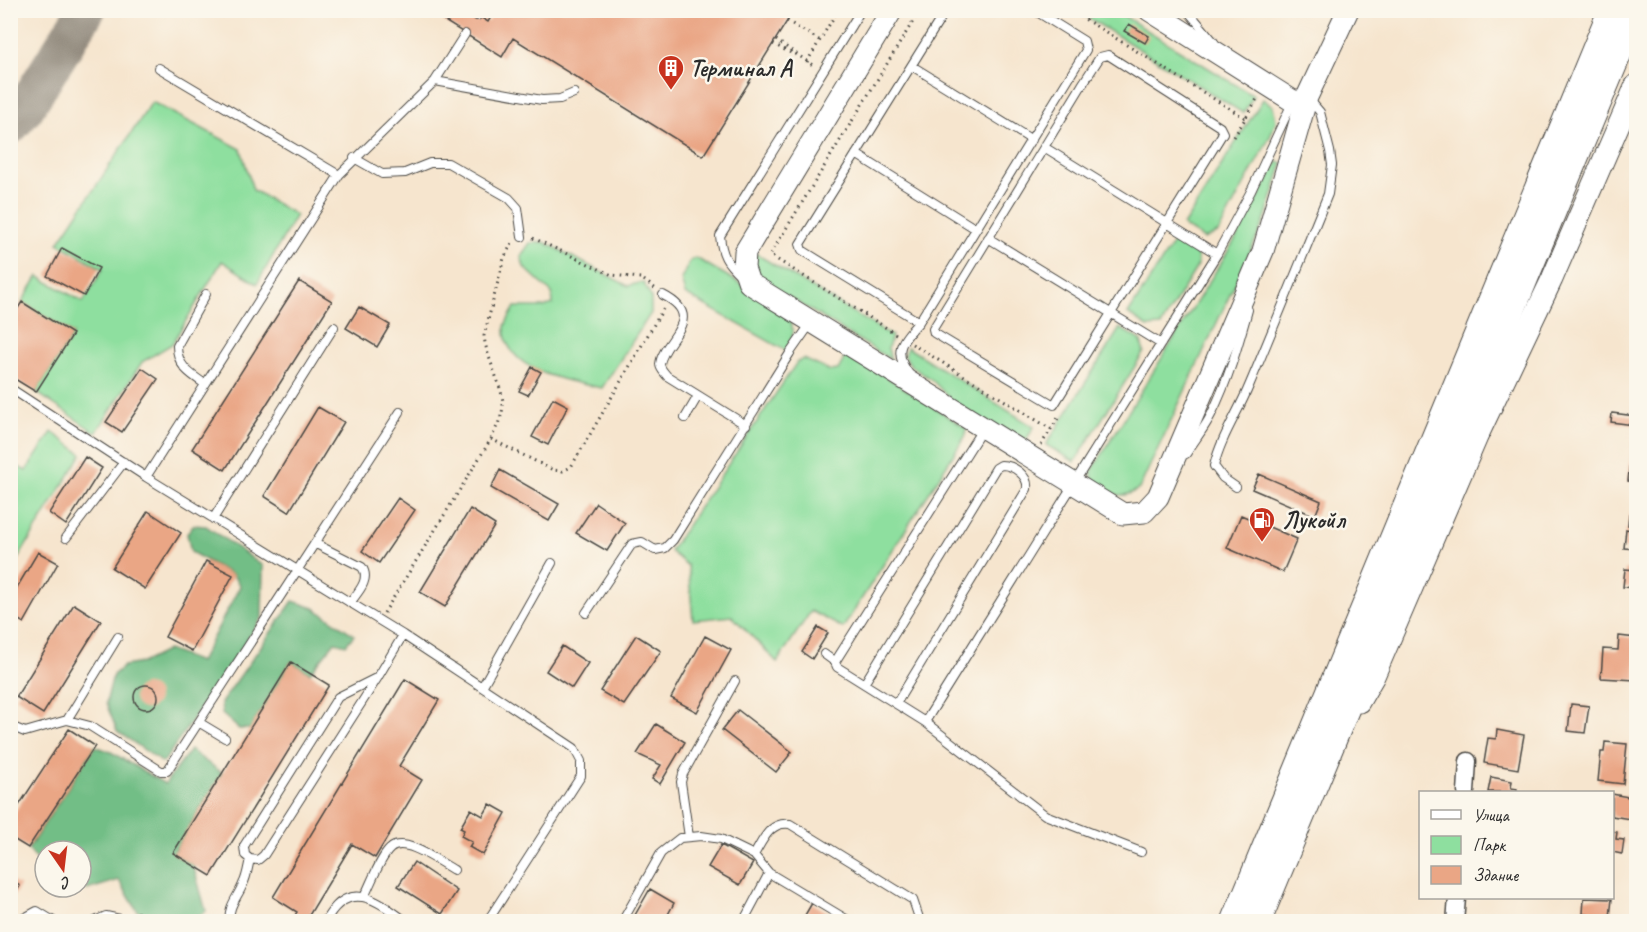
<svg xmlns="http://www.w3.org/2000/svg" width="1647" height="932" font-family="Caveat,sans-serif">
<rect width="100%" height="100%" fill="#fbf7ec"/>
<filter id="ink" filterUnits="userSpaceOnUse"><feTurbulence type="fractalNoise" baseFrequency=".0167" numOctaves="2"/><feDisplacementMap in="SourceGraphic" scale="12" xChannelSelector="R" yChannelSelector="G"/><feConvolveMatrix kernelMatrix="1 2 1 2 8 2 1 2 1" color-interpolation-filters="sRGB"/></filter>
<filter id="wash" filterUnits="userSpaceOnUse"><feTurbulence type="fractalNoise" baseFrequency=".008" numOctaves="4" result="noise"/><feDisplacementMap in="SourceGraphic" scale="24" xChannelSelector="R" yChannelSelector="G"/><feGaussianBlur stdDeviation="1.35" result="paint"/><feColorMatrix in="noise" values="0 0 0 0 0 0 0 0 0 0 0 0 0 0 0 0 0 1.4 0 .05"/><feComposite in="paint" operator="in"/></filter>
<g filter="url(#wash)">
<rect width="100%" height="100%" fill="#f6e5ce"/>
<path fill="#8edf9f" stroke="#5c8565" stroke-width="1.5" d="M1077,11H1116L1254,96L1243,113Z
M1263,99L1273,106L1276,121L1270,137L1218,233L1204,239L1183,226Z
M152,102L241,149L253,190L296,215L257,284L222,261L172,344L142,362L96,433L36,392L73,334L22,302L38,276L83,302L103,269L58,243Z
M1277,162L1283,163L1264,222L1139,489C1119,501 1113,494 1094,483L1091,472L1243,227Z
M1176,238L1197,251L1198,265L1161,326L1148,327L1128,314Z
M544,242L628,286L643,282L651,297V313L602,388C570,382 502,371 505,327C506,321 512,313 515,307H544L553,304L552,293L524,267L521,256L530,243Z
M753,252L892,336L888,348L891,360L750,273Z
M696,258L741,284L788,317C796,331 793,338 786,351L685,294L681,279L690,261Z
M1120,328L1140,340L1144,352L1075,462L1046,445Z
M907,347L1034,427L1023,445L953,402L932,380L911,366L905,356Z
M848,352L966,428V435L843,628L811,611L777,662L732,616L693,620L688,566L670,551L797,362L804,359L830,371L838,370Z
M52,432L82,454L11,570V463L26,471Z"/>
<path fill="#72be86" stroke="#4e7458" stroke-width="1.5" d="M193,525L206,526L263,566L262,618L163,763L117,731L106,703L113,675L124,666L142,663L168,650L200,662L240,586L233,575L191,552L187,534Z
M293,601L314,608L354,635L346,645L335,642L310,673L291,662L250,729H239L222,714L221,703Z
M95,746L111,752L165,784L190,750L222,773L173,853L193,865L206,911L192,921H153L138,912L119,880L87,890L80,887L81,851H45V870L28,849Z"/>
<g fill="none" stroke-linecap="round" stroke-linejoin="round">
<path stroke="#90887c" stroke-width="39" d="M10,125L25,108L86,10"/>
</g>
<g id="blocks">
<path fill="#eaa685" d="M427,10H469L488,22L495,10H794L703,156L513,38L502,57Z
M1129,24L1149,36L1145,43L1124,31Z
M62,248L99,268L84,296L47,276Z
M299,281L332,301L225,470L192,449Z
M22,302L73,334L36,392L10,376V320Z
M359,307L390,325L377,347L346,328Z
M532,367L541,372L528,395L519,391Z
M142,368L158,379L122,432L106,422Z
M1635,396H1636V412H1633Z
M553,398L568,406L548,445L532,437Z
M318,407L344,422L289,512L264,496Z
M1612,413L1635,416L1634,425L1611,422Z
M1632,442L1636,443V482L1628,481Z
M85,457L102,468L66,525L49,513Z
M500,470L559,504L549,521L491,488Z
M1259,474L1321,501L1315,516L1252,489Z
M398,498L415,510L379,563L362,551Z
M596,503L625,523L607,551L576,533Z
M470,509L495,525L445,607L420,592Z
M148,511L181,533L145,589L112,568Z
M1629,514L1636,515V526L1628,525Z
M1241,515L1297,539L1283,572L1227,548Z
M1626,529L1636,531V549L1624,548Z
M38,552L58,563L24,623L10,615V599Z
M206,561L233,575L192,651L165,637Z
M1625,569L1636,570V588L1623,587Z
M74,604L101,621L43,714L16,697Z
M818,627L828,633L812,659L802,652Z
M636,635L661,651L624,705L600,691Z
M705,636L731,650L697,712L671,698Z
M1619,636L1636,638V680L1601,678L1603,649L1618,650Z
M562,646L588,663L572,688L546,671Z
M291,662L329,685L211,876L173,853Z
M405,679L439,700L399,766L422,780L375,858L352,844L305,922H291L297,912L273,897Z
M134 697a12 12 0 1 1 24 0a12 12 0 1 1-24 0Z
M1571,704L1589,706L1585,733L1568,731Z
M738,710L792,752L776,772L722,730Z
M656,724L685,742L660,784L652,779L661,765L637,754Z
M69,729L95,746L28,848L10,837V819Z
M1497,730L1524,735L1518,769L1484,763L1488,738L1496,739Z
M1605,742L1627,744L1623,784L1598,781L1601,752H1604Z
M1491,777L1512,781L1511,788L1517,789V792H1488Z
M1612,794L1634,798L1630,819L1612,816Z
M490,804L506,813L483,855L469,847L472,842L461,836L464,830L460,828L471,809L483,816Z
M1612,831L1617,832L1616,839L1624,840L1622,854L1612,852Z
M721,845L753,863L740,885L708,867Z
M414,862L457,891L442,914L398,886Z
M10,880L20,886L10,901Z
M650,889L674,903L664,922H631Z
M1584,898L1612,899L1610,917L1583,914Z
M812,903L844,922H801Z
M138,912L153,922H131Z"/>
</g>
</g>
<g filter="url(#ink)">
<use href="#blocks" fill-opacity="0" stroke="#494743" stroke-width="1.5"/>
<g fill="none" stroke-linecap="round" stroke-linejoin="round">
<g stroke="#494743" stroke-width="10">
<path id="service" d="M1187,10L1214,42
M477,16L480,10
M1108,55L1220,127L1223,133L1054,405L934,333L933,329L1082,85L1100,57Z
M912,66L1032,140
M159,68L339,175L435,81L465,34
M435,81L542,100L560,99L574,93
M1044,147L1217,254
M856,154L976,229
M354,158L382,174L405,173L430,163H448L509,198L518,208L522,237
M988,238L1161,344
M740,275C726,262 722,255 720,236L861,10
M663,295C708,318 663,339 660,364C660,369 664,372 667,376L746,425
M919,322L802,250L800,244L946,10
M909,374C892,351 902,340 919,322L1086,50L1084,41L1034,10
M205,384C190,374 177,366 177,346L206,294
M10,388L146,477L403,635L574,748L581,761V776L487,922
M685,418L698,396
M983,428L835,662L837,667L925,722L1217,254L1251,191L1293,101
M1186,454C1194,441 1204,429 1211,415C1228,381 1238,346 1248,310
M146,477L339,175
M1236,487L1223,478L1214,466C1221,437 1238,413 1249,386C1276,322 1302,258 1328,194L1332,165L1330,151L1320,112L1308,98
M213,519L334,327
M66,538L124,462
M316,544L362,567C371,580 357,593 350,603
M586,613L632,544L642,542L655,550L665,548L673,540L790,353L811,323
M824,654L835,662
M864,684L996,468L1001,465C1014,465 1029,476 1027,489L896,704
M482,687L552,563
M67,720L118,637
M925,722L1045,815L1141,852
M200,723L225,738
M10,726L25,732L67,720L90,726L161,771H167L400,412
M689,837L681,782L683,774L735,681
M754,855C763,840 770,821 790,824L913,900L919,918L917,922
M250,859L258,860L264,855L378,677L403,635
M250,859L245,855L244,846L338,697L378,677
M365,895C371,883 380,858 390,849C404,835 439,862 454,870
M17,922L37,911L55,922
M93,922L106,916L120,919
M230,922C227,907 238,897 243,884C247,877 248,867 250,859
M325,922C348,878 377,900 407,922
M622,922L661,853L680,838L701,836L721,839L754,855L769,873L851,922
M743,922L769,873"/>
</g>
<g stroke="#494743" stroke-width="19">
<path id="minor" d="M1466,792L1468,761
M1455,922L1457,898"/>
</g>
<g stroke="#494743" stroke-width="23">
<path id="tertiary" d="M892,10L745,252L744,268L749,283L1123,514L1144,512L1158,497L1263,251L1307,97L1348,10
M1149,10L1293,101H1302L1307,97
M1359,702L1374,676L1477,437L1552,279L1636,85"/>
</g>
<g stroke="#494743" stroke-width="29">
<path id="primary" d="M1235,922L1612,10
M1257,922L1636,10"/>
</g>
<path stroke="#494743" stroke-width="3" stroke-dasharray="1.5 4.5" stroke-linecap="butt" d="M1070,10L1245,118
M787,21L819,40
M776,40L814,66
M773,44L795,55
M807,62L838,10
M1234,137L1257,99
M533,238L612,275L641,278L656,289
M896,334L770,255L920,10
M912,344L1051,429
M491,439L553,470L563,471L571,467L663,309
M1041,445L1060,415
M384,613L491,439C496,428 503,416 503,404C503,387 486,357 484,336L504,258L512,243"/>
<use href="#service" stroke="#fff" stroke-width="8"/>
<use href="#minor" stroke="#fff" stroke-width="16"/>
<use href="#tertiary" stroke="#fff" stroke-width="21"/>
<use href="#primary" stroke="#fff" stroke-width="27"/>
</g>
</g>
<defs>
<g id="building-pin" transform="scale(1.35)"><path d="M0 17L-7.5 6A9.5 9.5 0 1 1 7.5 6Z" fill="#c8321e" stroke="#fbf7ec"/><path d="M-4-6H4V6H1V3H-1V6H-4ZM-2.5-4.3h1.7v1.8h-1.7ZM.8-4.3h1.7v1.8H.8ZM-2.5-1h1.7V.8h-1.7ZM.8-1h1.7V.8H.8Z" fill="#fff"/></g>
<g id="fuel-pin" transform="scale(1.35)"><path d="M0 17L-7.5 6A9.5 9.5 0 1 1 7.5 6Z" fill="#c8321e" stroke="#fbf7ec"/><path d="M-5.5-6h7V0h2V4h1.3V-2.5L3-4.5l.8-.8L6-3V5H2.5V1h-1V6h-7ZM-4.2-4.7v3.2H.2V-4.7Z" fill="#fff"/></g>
</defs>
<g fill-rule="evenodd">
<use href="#building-pin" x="671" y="68"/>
<use href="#fuel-pin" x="1262" y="520"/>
</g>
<g text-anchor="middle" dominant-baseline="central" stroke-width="5" stroke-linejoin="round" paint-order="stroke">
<g font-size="24" font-weight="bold" fill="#2b2b2b" stroke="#fbf7ec" text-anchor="start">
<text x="690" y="68">Терминал А</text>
<text x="1282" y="520">Лукойл</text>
</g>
</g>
<rect width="1647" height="932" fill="none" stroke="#fbf7ec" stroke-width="36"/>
<rect x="1419" y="791" width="195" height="108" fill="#fbf7ec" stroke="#a8a59f" stroke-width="1.5"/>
<rect x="1431" y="810" width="30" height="9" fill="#ffffff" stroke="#a8a59f" stroke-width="1.5"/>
<text x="1473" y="821" font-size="18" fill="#2b2b2b">Улица</text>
<rect x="1431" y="836" width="30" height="18" fill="#8edf9f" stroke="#a8a59f" stroke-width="1.5"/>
<text x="1473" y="851" font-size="18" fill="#2b2b2b">Парк</text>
<rect x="1431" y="866" width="30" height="18" fill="#eaa685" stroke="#a8a59f" stroke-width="1.5"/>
<text x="1473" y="881" font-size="18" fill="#2b2b2b">Здание</text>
<g transform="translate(63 869) rotate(166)"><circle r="28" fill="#fbf7ec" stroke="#a8a59f" stroke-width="1.5"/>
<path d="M0-4.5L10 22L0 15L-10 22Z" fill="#c8321e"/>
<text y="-9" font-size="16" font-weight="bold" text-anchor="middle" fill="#2b2b2b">С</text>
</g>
</svg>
